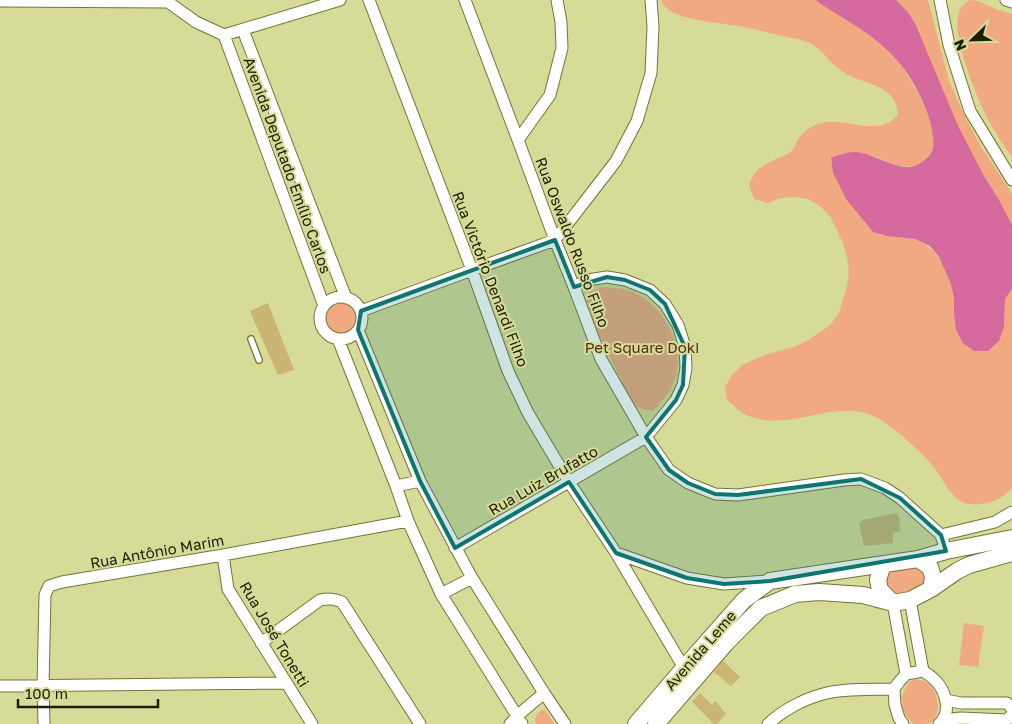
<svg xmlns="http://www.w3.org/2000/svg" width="1012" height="724" font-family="'Golos Text',sans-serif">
<rect width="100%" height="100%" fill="#d7db98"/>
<path fill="#f0a980" d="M661,0H816L822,5L847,20L882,44L892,54L902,66L918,92L929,118L933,133L934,147L926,160L914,167L898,166L871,155L831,159C832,168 834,176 838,184C842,193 868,229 875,232C887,238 900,236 913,239C936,243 952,276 954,298C955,303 954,308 954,313L1004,327L1005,299L1012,289V488C1008,491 1005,496 1000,498C990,504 970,507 960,501C956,499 952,493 949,490C943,482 939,473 932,465C920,451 897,430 881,420C840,394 794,432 751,417C742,414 734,406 727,400L725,387L732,375L742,365L767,354L794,347L807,341L830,325L839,313L847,286L849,272L847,257L843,243L830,216L820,206L808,199L794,197L781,198L768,203L754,199L749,185C751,181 753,175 756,172C764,162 779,159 789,153C794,150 795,145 797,141C802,133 809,127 818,124C841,116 866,132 886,124C891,122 895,118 898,115C897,110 897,104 894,100C883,83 861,83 845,73C832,66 825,53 813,45C805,40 797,39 787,37C769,33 750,27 731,25C714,22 668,20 661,0Z
M896,0H928L949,81L966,119L980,145L1012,194V225C999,199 983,176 970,151C949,109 932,66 915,23L907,11Z
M969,0C980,0 987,5 996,9C1001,11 1007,12 1012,14V157C1004,146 996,134 989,121C978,100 947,29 961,8C963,5 967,2 969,0Z
M603,287C614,288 627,288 637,294C666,308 687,351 674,382C670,393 661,402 654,410H646L637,407L628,394L599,335L586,299L589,292Z
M325 318a16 16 0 1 1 32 0a16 16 0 1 1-32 0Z
M916,566C923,572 926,576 923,585C912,591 900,596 889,591L884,577L889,571Z
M964,623L984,626L978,667L959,665Z
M916,679C920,680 924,681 928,683C938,691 943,715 930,723C925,724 919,724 914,724C899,712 898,693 912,680Z
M543,710L546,711L554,724H536L535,721C536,715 537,712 543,710Z"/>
<path fill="#d56a9f" d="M816,0H896L907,11L915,23L958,126L984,176L999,200L1012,225V289L1005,299L1004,327L999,341L988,351H974L963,343L956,330L954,313V298L951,284L939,257L930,246L915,239L887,236L873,232L846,199L833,173L831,158C839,155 847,152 856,152C874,153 898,172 915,166C923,163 931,156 933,148C934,145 933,140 933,137C932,124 927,112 922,100C906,63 882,42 848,21C838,14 826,9 816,0Z"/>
<path fill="#cbb574" d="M268,303L294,370L278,375L250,311Z
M896,513L899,517L900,531L893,533V543L864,546L859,524L863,520Z
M723,661L740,677L731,686L714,672Z
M700,693L712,705L715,701L726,714L717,724H714L692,702Z"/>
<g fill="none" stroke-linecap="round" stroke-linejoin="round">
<g stroke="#737535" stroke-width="8">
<path id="lane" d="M251,339L259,360"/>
</g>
<g stroke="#737535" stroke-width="13">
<path id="street" d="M369,0L472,270L508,371L528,413L569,482L616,553L684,668
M465,0L518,140L555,240L574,287L601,359L646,437L669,470L688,483L715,494L738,495L844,480L861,479L885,488L900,498L941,535L946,551
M940,0L949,45L970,111L1012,180
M1006,0L1012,2
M0,1L168,2L196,22L224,35
M243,30L346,298
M224,35L324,306
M224,35L340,0
M518,140L550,95L562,48L561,22L557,0
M320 318a21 21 0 1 1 42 0a21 21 0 1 1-42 0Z
M361,311L472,270L555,240L616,161L637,121L651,73L653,27L651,0
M358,330L420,481L472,578L544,693L565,724
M338,339L396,486L408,521L441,594L522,724
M396,486L420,481
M941,535L995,522L1012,512
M455,548L646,437L676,400L683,385L686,368L685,347L678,325L665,304L650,290L625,280L607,277L587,280L574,287
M616,553L687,578L724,584L769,581
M223,555L228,589L312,724
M441,594L472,578
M910,600L923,671
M893,603L906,674
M261,643L320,600C329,598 334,599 342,602L420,724
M0,686L286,683
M946,700L961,703H1007L1012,709
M944,720L961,718L1007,720L1012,715
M44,724L43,686L45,595L49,586L62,582L223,555L408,521
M510,724L517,716L544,693
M768,724C783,710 804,699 823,694C846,688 871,690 894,689
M903,724L899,718L895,705L894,689L899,682L906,674L923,671C928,674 932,677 936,681C946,692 952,713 939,724"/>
</g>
<g stroke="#737535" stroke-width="18">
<path id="secondary" d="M918,559L930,567L933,577L931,589
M883,564L878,580L880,590L893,603
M636,724L684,668L744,600L770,581L918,559L946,551L1012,538
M656,724L726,643L761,608L795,594L819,592L863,595L893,603L910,600L931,589L957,571L969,565L1012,553"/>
</g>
<use href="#lane" stroke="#fff" stroke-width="5.5"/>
<use href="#street" stroke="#fff" stroke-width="11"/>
<use href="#secondary" stroke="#fff" stroke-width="16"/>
</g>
<path fill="#0f766e" fill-opacity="0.2" stroke="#0f766e" stroke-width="4" stroke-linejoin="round" d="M555,240L574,287L607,277L625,280L650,290L665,304L685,347L683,385L676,400L646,437L669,470L688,483L715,494L738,495L861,479L900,498L941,535L946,551L770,581L724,584L687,578L616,553L569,482L455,548L420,481L358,330L361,311Z"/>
<g text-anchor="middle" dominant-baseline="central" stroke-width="4" stroke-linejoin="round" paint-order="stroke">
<g font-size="15" fill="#1e1e04" stroke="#d7db98">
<text transform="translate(288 165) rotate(70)">Avenida Deputado Emílio Carlos</text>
<text transform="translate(573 242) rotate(69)">Rua Oswaldo Russo Filho</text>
<text transform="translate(491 279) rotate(69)">Rua Victório Denardi Filho</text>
<text transform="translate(543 480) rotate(-30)">Rua Luiz Brufatto</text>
<text transform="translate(157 551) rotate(-10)">Rua Antônio Marim</text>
<text transform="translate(275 634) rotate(59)">Rua José Tonetti</text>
<text transform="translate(700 650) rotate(-49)">Avenida Leme</text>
</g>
<g font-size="15" fill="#542c12" stroke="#d7db98">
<text x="642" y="347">Pet Square Doki</text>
</g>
</g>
<g transform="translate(972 40) rotate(247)" stroke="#d7db98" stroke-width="4" paint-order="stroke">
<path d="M0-4L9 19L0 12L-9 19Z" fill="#1e1e04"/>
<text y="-8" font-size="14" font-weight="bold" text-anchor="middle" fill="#1e1e04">N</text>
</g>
<path d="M18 699v8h140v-8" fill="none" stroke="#1e1e04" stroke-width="2.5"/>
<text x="25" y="699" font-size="15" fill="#1e1e04" stroke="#d7db98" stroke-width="4" paint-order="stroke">100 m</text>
</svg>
